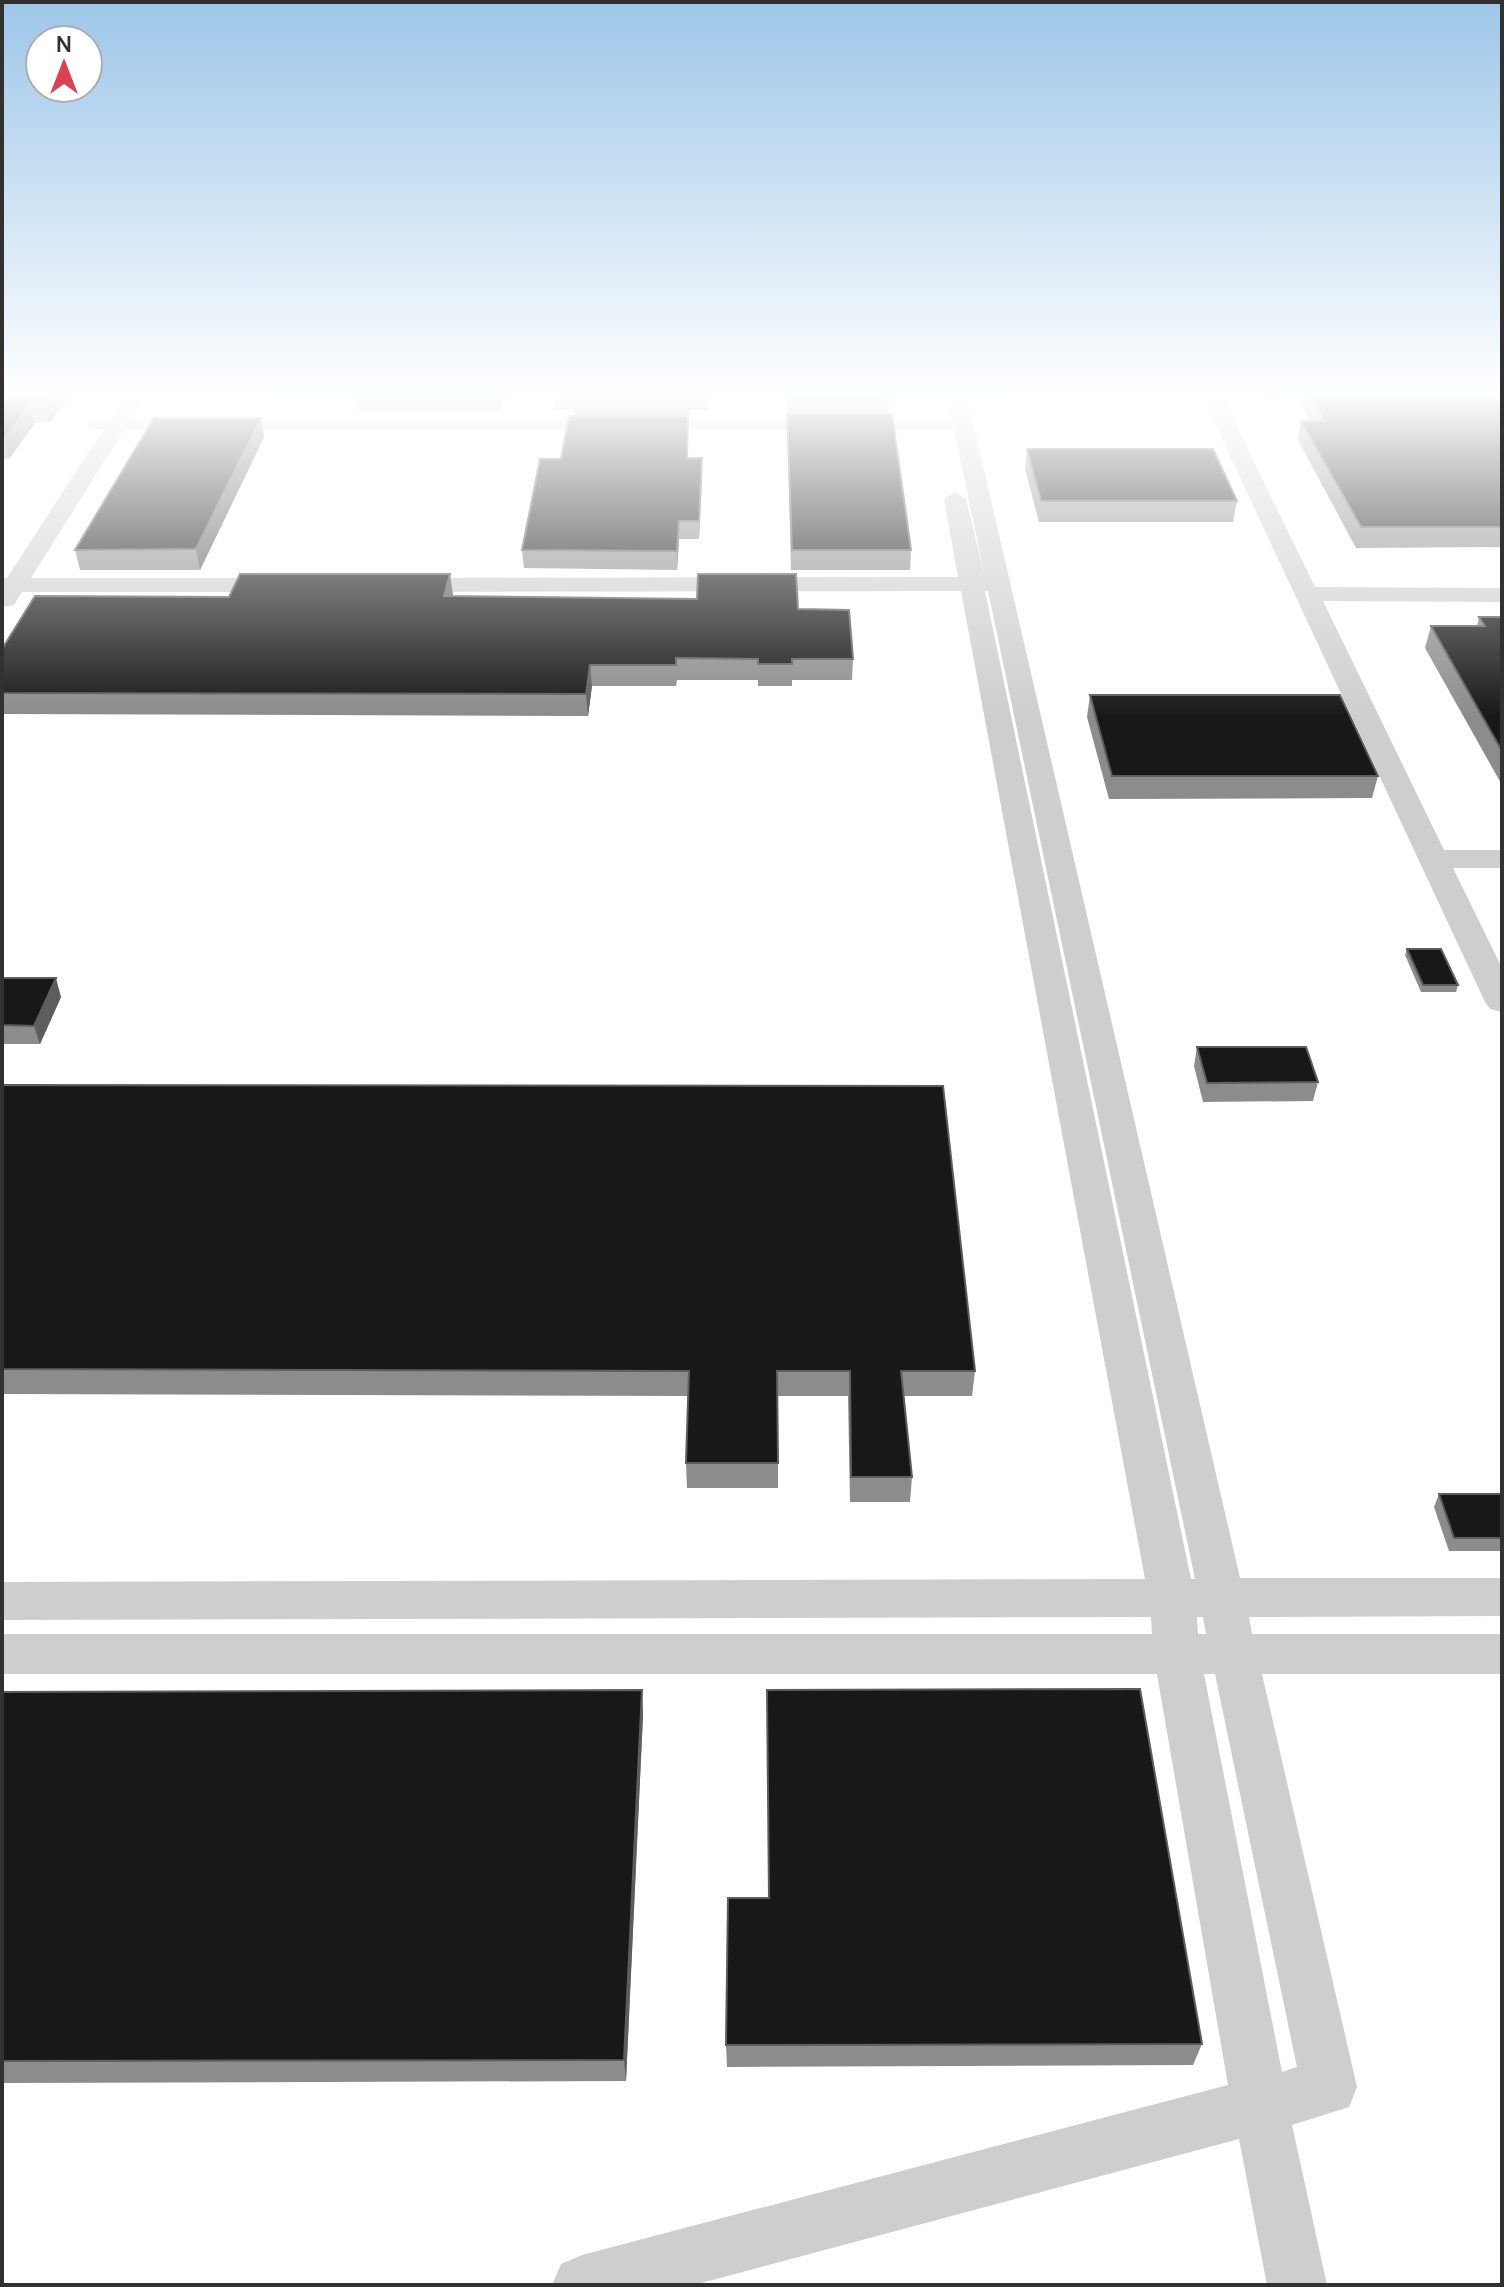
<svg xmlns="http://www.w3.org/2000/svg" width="1504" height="2287" font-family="Manrope,sans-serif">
<rect width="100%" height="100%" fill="#fff"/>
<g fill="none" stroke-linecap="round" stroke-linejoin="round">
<path fill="#cecece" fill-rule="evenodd" d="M125,396H145L132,418H951L947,396H967L1240,1578H1502V1616L1249,1617L1252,1634H1502V1674H1262L1357,2087L1349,2107L1292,2125L1327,2285H1267L1239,2139L694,2285H552L561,2264L582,2255L1228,2085L1157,1674H2V1634H1152L1151,1617L2,1620V1582L1145,1579L961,591L404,592L395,590L392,585L395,580L404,578L958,577L944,499L955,492L966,499L985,577L954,430H124L31,578H284L293,580L296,585L293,590L284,592H22L14,605L2,607V578H7L103,430L90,428L87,424L90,420L111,418ZM985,591H988L1195,1579H1191ZM1197,1617H1203L1206,1634H1198ZM1204,1674H1215L1297,2067L1282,2072Z
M1202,396H1222L1315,587L1502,588V602L1323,601L1444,850H1502V868H1453L1502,968V1012L1490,1009L1485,1002Z"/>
</g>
<path fill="#8c8c8c" d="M2,396H69L50,422L35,423L9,459H2Z
M355,396H503L500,411H358Z
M554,396H709V410H690L689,415H574V410H555Z
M786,396H890L888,414L911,550L910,570H791L787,415Z
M1303,396H1502V547L1356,548L1298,440L1301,421H1310L1301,405Z
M261,418L264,437L200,570H80L75,550Z
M1027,449L1237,501L1233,522H1039L1025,469Z
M688,458H702L699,539H679L677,570L524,568L522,550Z
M453,595L452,596L697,599L798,609L853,659L852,680H792V686H758V680H677L676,686H592L588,716L2,714V649L229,597Z
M1479,617H1502V785L1425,648L1431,626H1477Z
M1090,695L1378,776L1372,798L1109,799L1087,717Z
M1407,949L1458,985L1456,992H1421L1405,955Z
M2,978L61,997L40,1044H2Z
M1197,1047L1318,1082L1313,1101L1203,1102L1194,1066Z
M2,1085L975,1371L972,1396H903L912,1477L910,1502H850L848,1396H778V1488H687L686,1463L688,1396L2,1394Z
M1439,1494H1502V1551H1449L1434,1507Z
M642,1690L643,1715L626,2081L2,2083V1692Z
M1202,2044L1193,2065L727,2067L726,2045Z"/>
<path fill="#5d5d5d" d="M51,396H69L50,422L45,403Z
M498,396H503L500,411Z
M30,404L35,423L9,459L4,439Z
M261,418L264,437L200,570L196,549Z
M702,458V476L699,539V521Z
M679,521V539L677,570V551Z
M450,574L453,595L446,616L444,596Z
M590,665L592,686L588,716L586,694Z
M56,978L61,997L40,1044L34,1026Z
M642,1690L643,1715L626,2081L624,2060Z"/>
<path fill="#181818" stroke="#5d5d5d" stroke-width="2" d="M2,396H51L45,403L30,404L4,439H2Z
M573,396H689V397H573Z
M787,396H888L889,399H787Z
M1310,396H1502V527H1361L1301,421H1325Z
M787,414H892L911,550H792Z
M569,416H688L687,458H702L699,521H679L677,551L522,550L540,459H561Z
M154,418H261L196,549L75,550Z
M1027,449H1213L1237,501H1041Z
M240,574H450L444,596L697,599L698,574H796L798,609L849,610L853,659H792V664H758V659L676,658V665H590L586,694L2,693V649L35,596L229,597Z
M1479,617H1502V751L1431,626H1485Z
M1090,695H1340L1378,776H1112Z
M1407,949H1441L1458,985H1423Z
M2,978H56L34,1026L2,1025Z
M1197,1047H1306L1318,1082L1207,1083Z
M2,1085L943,1086L975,1371H901L912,1477H851L850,1371H777L778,1463H686L689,1371L2,1369Z
M1439,1494H1502V1538H1454Z
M1140,1689L1202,2044L726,2045L728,1898H769L767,1690Z
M642,1690L624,2060L2,2061V1692Z"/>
<linearGradient id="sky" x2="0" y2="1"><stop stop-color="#9dc6e9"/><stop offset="0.55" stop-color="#fff"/><stop offset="1" stop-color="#fff" stop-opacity="0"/></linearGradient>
<rect width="1504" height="716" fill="url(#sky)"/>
<rect width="1504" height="2287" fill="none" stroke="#313131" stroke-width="8"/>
<g transform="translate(64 64)"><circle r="38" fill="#ffffff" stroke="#adadad" stroke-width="2"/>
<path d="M0-6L14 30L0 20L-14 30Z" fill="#da4152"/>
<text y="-12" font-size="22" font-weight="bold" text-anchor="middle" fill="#313131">N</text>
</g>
</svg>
